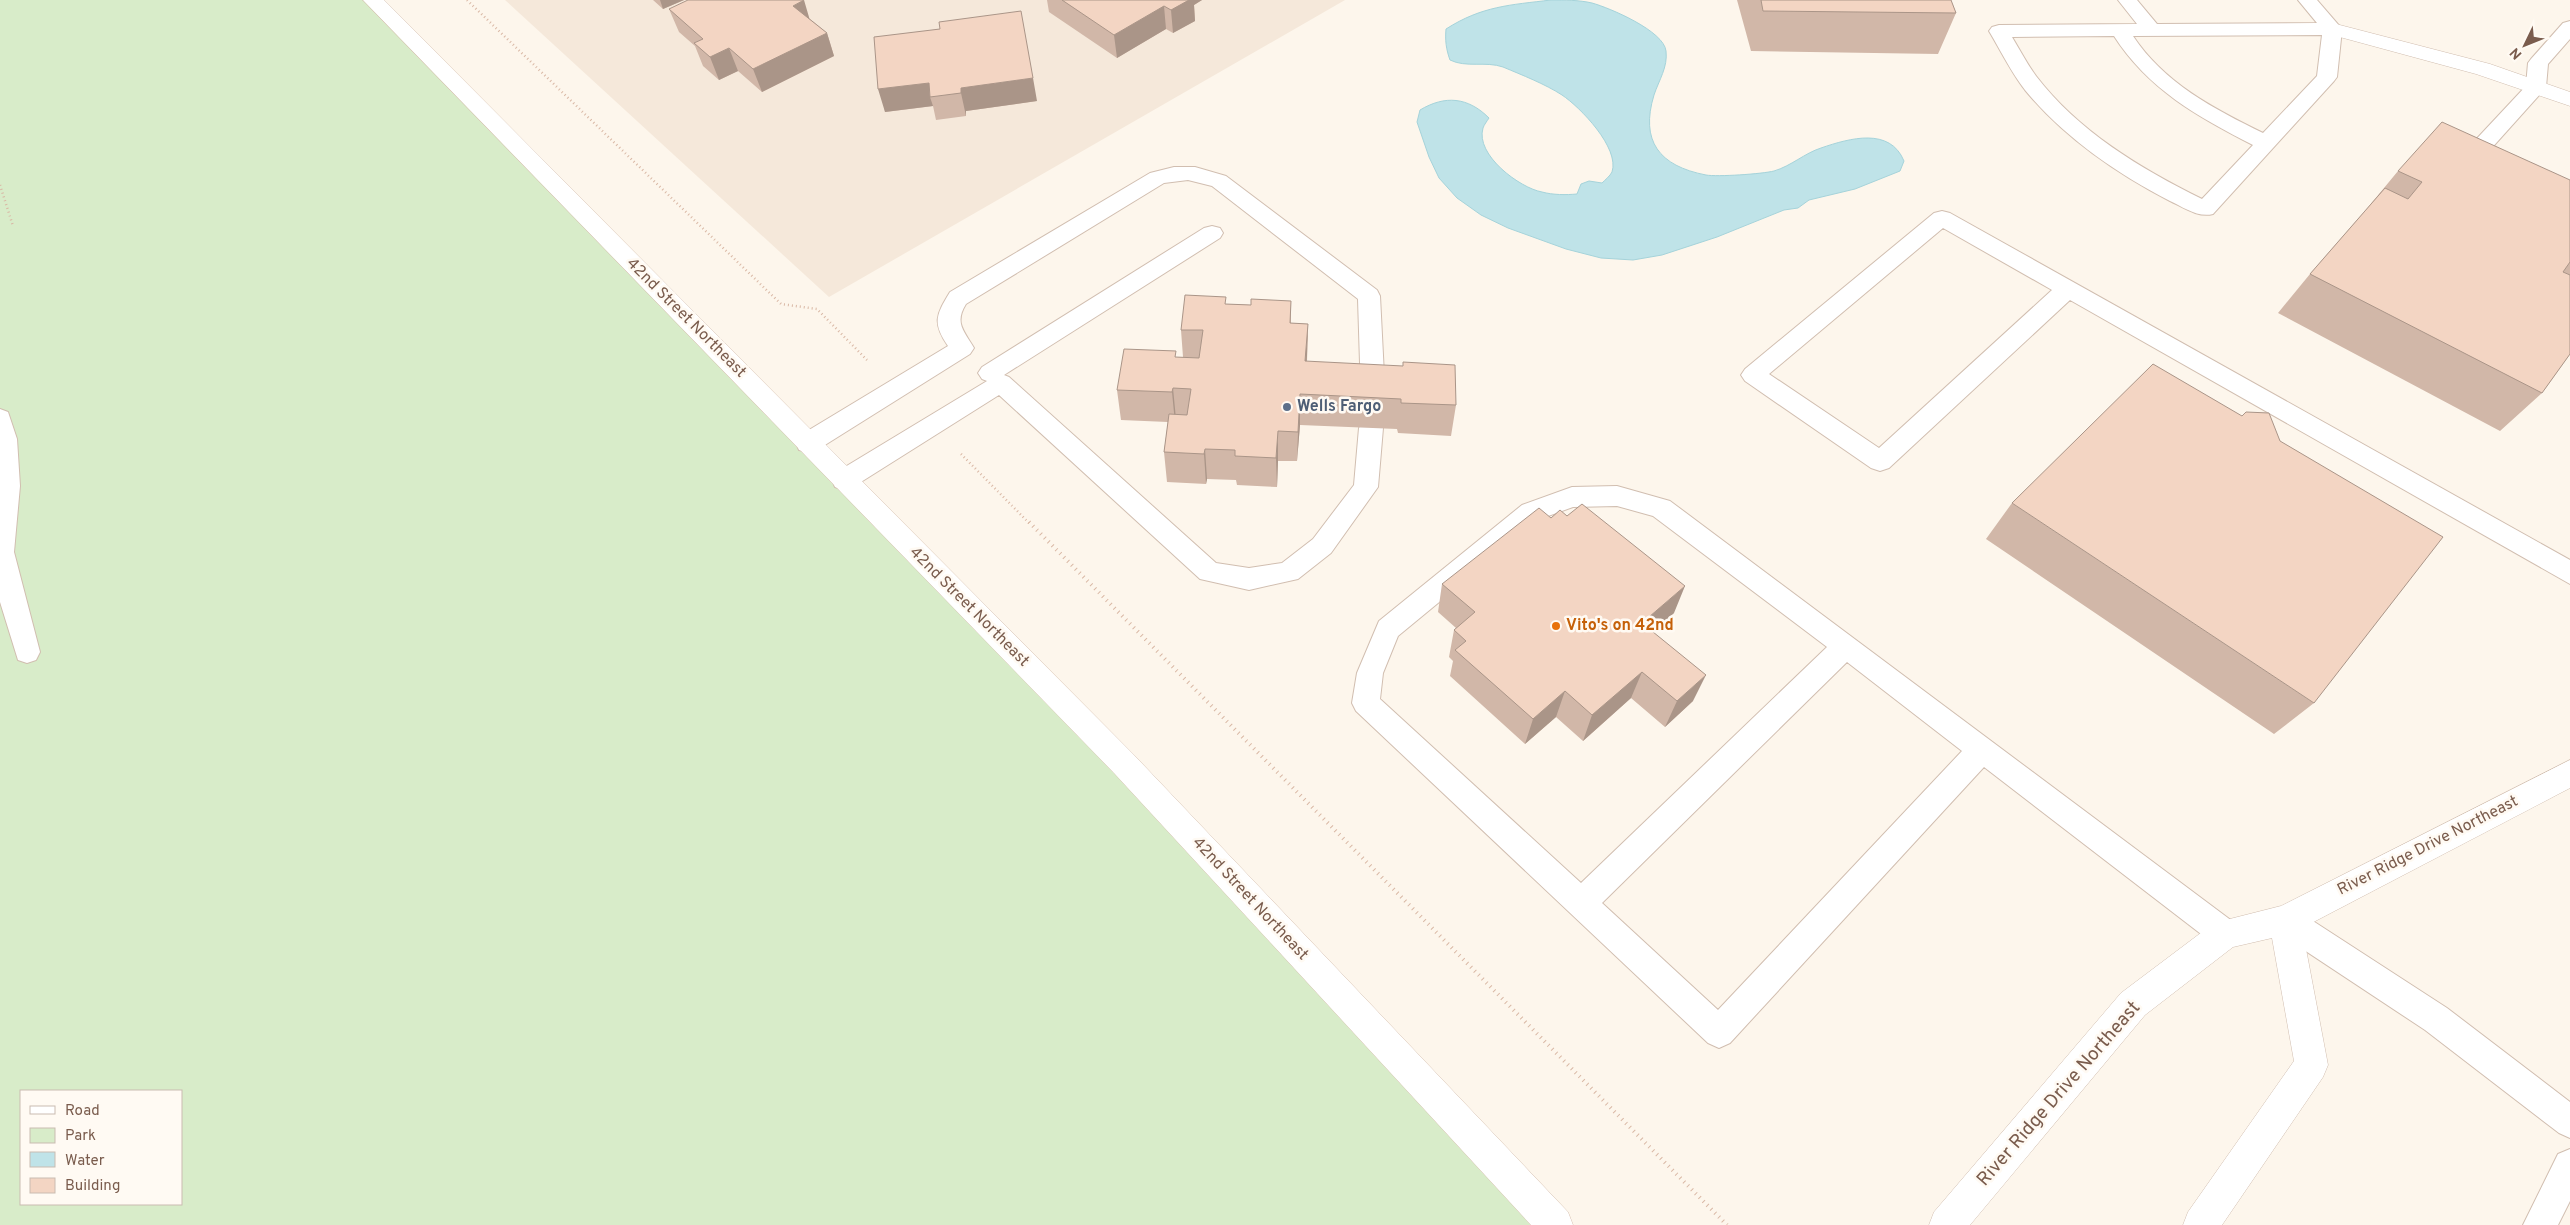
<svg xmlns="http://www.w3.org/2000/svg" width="2570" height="1225" font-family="Overpass,sans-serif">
<rect width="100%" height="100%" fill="#fdf6ec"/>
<path fill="#f5e8da" d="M505,0H1345L829,297Z"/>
<path fill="#d8ecc9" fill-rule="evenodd" d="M0,0H373L1555,1225H0ZM21,1091H181V1204H21Z"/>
<path fill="#bfe3e8" stroke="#a5d3da" d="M1551,0C1565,0 1579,0 1592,3C1610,8 1664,31 1666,51C1668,67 1659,80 1654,95C1640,141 1659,166 1706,175C1717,177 1762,174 1774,171C1791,166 1805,153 1821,148C1850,138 1890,127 1904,161L1900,171L1855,189L1809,200L1798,208L1784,210L1717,237L1662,255L1633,260L1601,258L1566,249L1508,228L1481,215L1457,198L1439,178L1429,157L1417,122L1420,110C1445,95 1468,97 1489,118C1487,121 1484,125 1483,128C1475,155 1520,188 1542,192C1553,195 1566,195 1577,194L1581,184L1589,181L1602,183C1605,180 1610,176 1612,172C1620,148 1580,107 1562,95C1545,84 1522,75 1503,67C1486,61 1466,68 1450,60C1446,49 1445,40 1446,29C1482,6 1510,5 1551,0Z"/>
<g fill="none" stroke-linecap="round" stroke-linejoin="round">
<g stroke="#d1beb0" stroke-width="2">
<path id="lane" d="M2118,0H2137L2157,24L2317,23L2298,0H2317L2342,29L2337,77L2334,81L2213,214C2198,218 2183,207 2170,201C2116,173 2064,137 2025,90C2011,72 2001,51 1989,31L1992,27L1999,25L2137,24ZM2322,35L2317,76L2263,133C2214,109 2164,83 2133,36ZM2114,36C2148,89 2198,117 2253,145L2202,199C2141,169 2078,131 2036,76C2027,64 2020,50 2012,37Z
M2570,21V39L2548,64L2546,87L2543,91L2489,151L2501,156L2504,161L2501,166C2490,169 2471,163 2465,153L2468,148L2526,86L2528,63L2531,59L2563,23Z
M1174,167H1195L1226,176L1377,290L1380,296L1385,395L1381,401L1373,404L1365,401L1361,395L1358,299L1212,186L1188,180L1164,183L966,304C954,323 964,331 974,348L970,354L817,450L808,452L799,450L796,443L799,436L948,346C932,323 936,315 950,292L1150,173Z
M1942,211L1950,213L2570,560V584L2070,300L1889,468L1880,471L1871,468L1745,381L1741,375L1745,369L1934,213ZM1943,228L2052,290L1879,448L1769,374Z
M1212,226L1220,228L1223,233L1220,238L1004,375L1009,377L1216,563L1249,568L1282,563L1313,539L1354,485L1359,428L1363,422L1371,419L1379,422L1383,428L1378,487L1331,553L1298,579L1249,590L1200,579L999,395L853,487L844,490L835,487L832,480L835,473L987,381L982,379L978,373L982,367L1204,228Z
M0,409L8,412L17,439L20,486L14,552L40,652L36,660L27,663L18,660L0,602Z
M1617,486L1670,501L2236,924L2240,934L2236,944L2225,949L2214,944L1984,767L1730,1043L1719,1048L1708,1043L1356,711L1352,703L1357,673L1379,621L1522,505L1572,487ZM1617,506L1653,516L1827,647L1581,883L1380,699L1383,673L1398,636L1540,519L1573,507ZM1847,662L1962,751L1718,1010L1602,903Z
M2285,906L2296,910L2447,1008L2570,1102V1138L2559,1133L2425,1030L2274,930L2270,920L2274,910Z
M2570,1149V1201L2558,1225H2523L2558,1154Z"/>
</g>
<g stroke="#d1beb0" stroke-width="1">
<path id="street" d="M2332,23L2490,64L2570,92V106L2476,74L2325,33L2322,29L2325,25Z
M2570,760V788L2302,928L2328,1065L2323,1077L2222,1225H2183L2188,1212L2294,1061L2272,938L2233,947L2145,1015L1970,1225H1929L1934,1212L2121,993L2214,923L2281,906Z"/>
</g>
<g stroke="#d6c0b0" stroke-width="1">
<path id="secondary" d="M363,0H384L1134,755L1568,1212L1573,1225H1531L1114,773Z"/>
</g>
<path stroke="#d9b8a5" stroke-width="2.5" stroke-dasharray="1 3" stroke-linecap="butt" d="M467,0L781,304L817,309L867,360
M0,185L13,226
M961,454L1030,524"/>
<path stroke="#d9b8a5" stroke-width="4" stroke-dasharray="1 4.5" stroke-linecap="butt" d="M1029,522L1727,1225"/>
<use href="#lane" fill="#fff" fill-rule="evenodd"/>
<use href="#street" fill="#fff" fill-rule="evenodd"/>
<use href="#secondary" fill="#fff" fill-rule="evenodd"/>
</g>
<path fill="#d1b7a8" d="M653,0H684L663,9Z
M1047,0H1202L1194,5L1195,21L1173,33L1166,29L1117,58L1049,12Z
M1737,0H1951L1956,13L1938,54L1751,51Z
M669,9L810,19L827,33L834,56L762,92L738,71L719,80L703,66L695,46L679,32Z
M874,37L1037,101L966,111V116L936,120L933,106L885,112Z
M2398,171L2570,180V354L2542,393L2500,431L2278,313L2310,274L2365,211Z
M1291,301V323L1308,324L1307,362L1456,405L1451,436L1398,433L1397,429L1300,425L1297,461H1278L1277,487L1237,485L1236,480L1207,479L1206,484L1167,482L1164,452L1168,422L1121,420L1117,390L1176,357H1183L1181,330L1226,304L1251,305Z
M2012,503L2314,703L2274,734L1986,539Z
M1567,516L1674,613L1652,632L1693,701L1665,727L1631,698L1583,741L1556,717L1525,744L1450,676L1453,661L1449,657L1454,630L1456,628L1438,612L1442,584L1551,518Z"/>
<path fill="#aa9588" d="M660,0H684L663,9Z
M804,0L811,24L793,6Z
M1180,0H1202L1194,5L1195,21L1173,33L1171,10Z
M1164,6L1166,29L1117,58L1114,35Z
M827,33L834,56L762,92L753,69Z
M729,48L738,71L719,80L710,57Z
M1033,78L1037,101L966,111V116L961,93V88Z
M929,83L930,97L933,106L885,112L878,89Z
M1308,324L1307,355L1305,392V361Z
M1173,388L1176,419L1175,423L1172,392Z
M1300,394V425L1297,461L1298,432Z
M1278,431V461L1277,487L1276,458Z
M1205,449L1207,479L1206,484L1204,454Z
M1685,586L1674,613L1631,650L1642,623Z
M1642,672L1631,698L1583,741L1592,715Z
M1706,675L1693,701L1665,727L1677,701Z
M1565,691L1556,717L1525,744L1533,719Z"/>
<path fill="#f3d5c3" stroke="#aa9588" d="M688,0H804L793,6L827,33L753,69L729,48L710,57L694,43L703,39L669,9Z
M1062,0H1189L1171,10L1164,6L1114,35Z
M1761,0H1951L1956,13L1763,11Z
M1021,11L1033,78L961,88V93L930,97L929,83L878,89L874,37L940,29L939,22Z
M2442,122L2570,180V262L2563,272L2570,275V354L2542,393L2310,274L2385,188L2408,199L2422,182L2398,171Z
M1185,295L1226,297L1225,304L1251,305V299L1291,301L1290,323L1308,324L1305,361L1403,366V362L1455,365L1456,405L1401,403V399L1300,394L1298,432L1278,431L1276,458L1235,456V450L1205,449L1204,454L1164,452L1169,414L1187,415L1191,389L1173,388L1172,392L1117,390L1124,349L1176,351L1175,357L1199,358L1203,330H1181Z
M2153,364L2242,416L2246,412L2269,413L2280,441L2443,537L2314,703L2012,503Z
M1582,504L1685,586L1642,623L1706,675L1677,701L1642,672L1592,715L1565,691L1533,719L1455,650L1466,641L1454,630L1475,612L1442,584L1539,508L1551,518L1560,510L1567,516Z"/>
<circle fill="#5c6f8a" stroke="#fffaf3" stroke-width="2" cx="1287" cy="407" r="5"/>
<circle fill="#e8710a" stroke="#fffaf3" stroke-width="2" cx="1556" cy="626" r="5"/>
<g text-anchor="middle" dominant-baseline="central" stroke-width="5" stroke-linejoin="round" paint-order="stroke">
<g font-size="16" fill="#7a5c4d" stroke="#fffaf3">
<text transform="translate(686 318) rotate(45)">42nd Street Northeast</text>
<text transform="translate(969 607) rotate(45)">42nd Street Northeast</text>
<text transform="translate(2428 846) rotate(-27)">River Ridge Drive Northeast</text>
<text transform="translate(1250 899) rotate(47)">42nd Street Northeast</text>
</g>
<g font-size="16" font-weight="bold" fill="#4e5e75" stroke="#fffaf3" text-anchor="start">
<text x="1297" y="407">Wells Fargo</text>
</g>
<g font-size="16" font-weight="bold" fill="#c56008" stroke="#fffaf3" text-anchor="start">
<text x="1566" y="626">Vito's on 42nd</text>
</g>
<g font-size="19" fill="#7a5c4d" stroke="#fffaf3">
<text transform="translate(2059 1094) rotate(-49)">River Ridge Drive Northeast</text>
</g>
</g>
<rect x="20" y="1090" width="162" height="115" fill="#fffaf3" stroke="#cabbb1"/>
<rect x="30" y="1106" width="25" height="8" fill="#ffffff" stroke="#cabbb1"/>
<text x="65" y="1115" font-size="15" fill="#7a5c4d">Road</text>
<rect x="30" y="1128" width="25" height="15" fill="#d8ecc9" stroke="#cabbb1"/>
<text x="65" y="1140" font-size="15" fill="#7a5c4d">Park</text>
<rect x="30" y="1152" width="25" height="15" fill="#bfe3e8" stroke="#cabbb1"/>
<text x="65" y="1165" font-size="15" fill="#7a5c4d">Water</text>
<rect x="30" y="1178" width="25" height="15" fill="#f3d5c3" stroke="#cabbb1"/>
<text x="65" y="1190" font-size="15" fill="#7a5c4d">Building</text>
<g transform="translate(2525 45) rotate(227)" stroke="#fffaf3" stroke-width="4" paint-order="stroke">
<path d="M0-4L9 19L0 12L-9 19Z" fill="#7a5c4d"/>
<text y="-8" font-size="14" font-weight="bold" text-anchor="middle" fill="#7a5c4d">N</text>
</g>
</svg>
